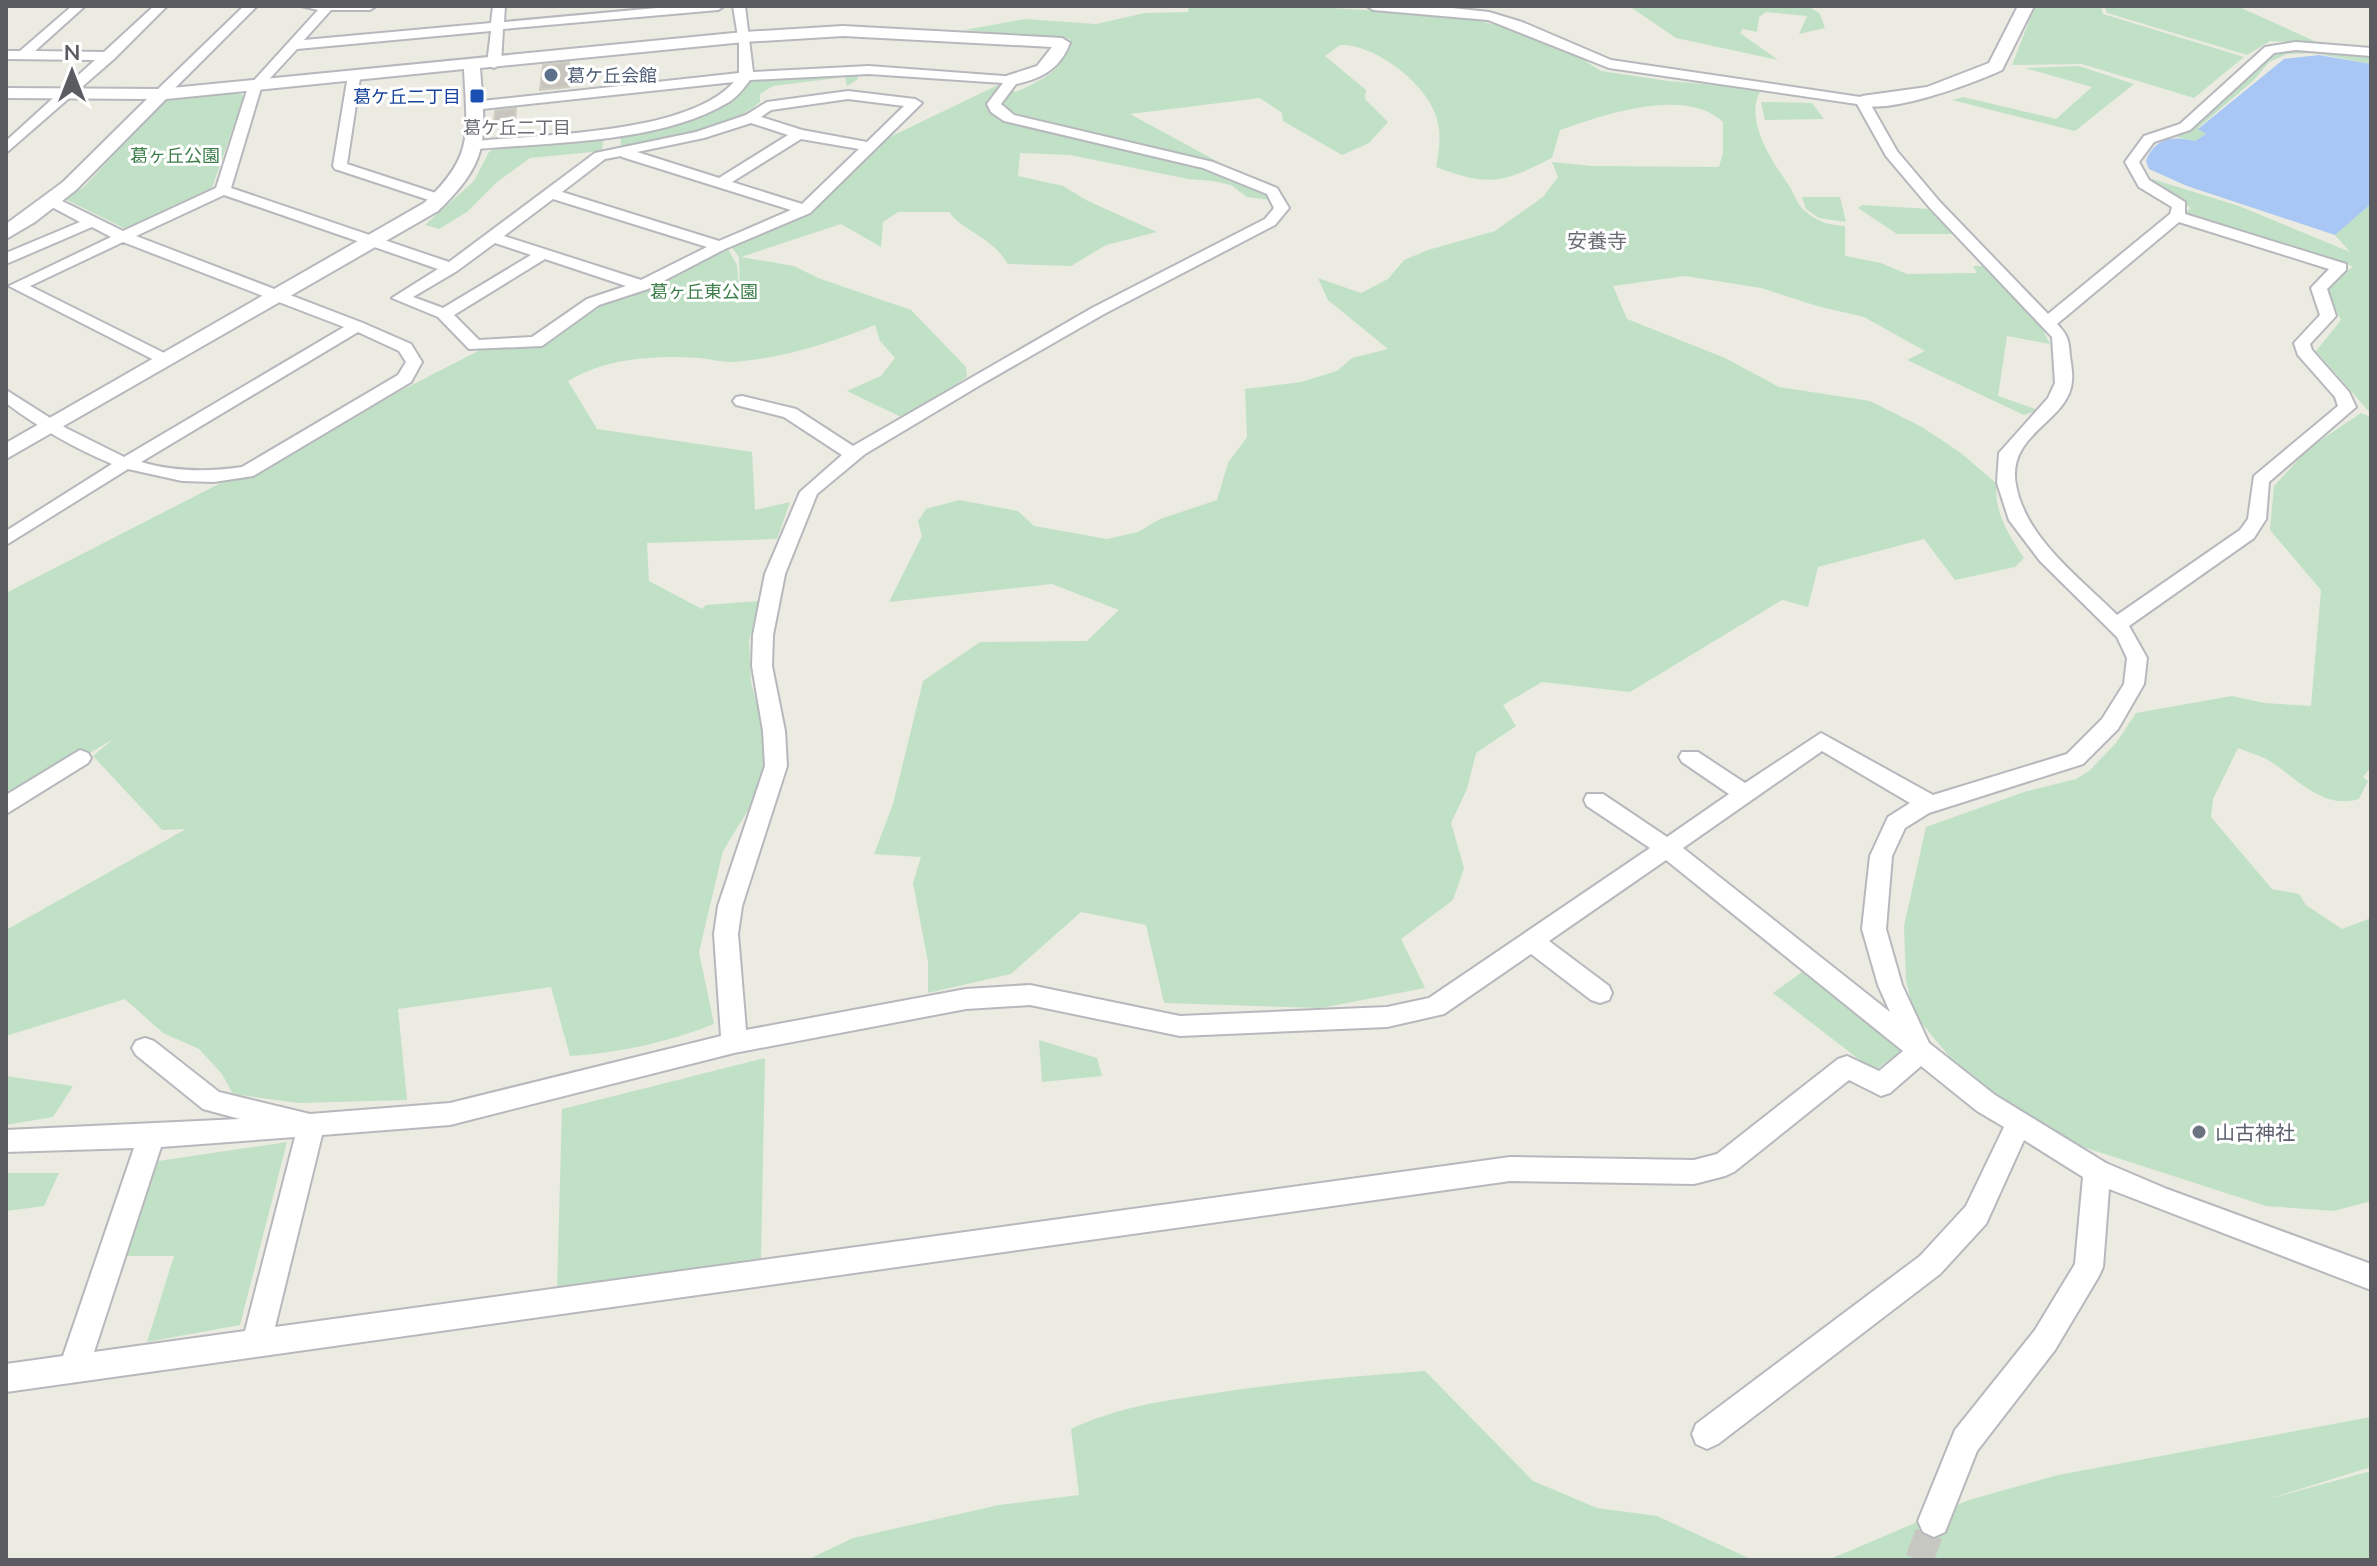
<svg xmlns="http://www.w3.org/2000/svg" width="2377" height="1566" font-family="Mulish,'Noto Sans JP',sans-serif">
<rect width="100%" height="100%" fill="#ebebe2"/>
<path fill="#c0e1c6" d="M1189,6H1301L1460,16L1528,33L1541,43L1582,59L1601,71L1668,81L1762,89C1742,117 1772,161 1788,184C1794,193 1797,205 1805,211C1817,222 1829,225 1845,226V256L1881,263L1907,274L1977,273L1973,266H1984L2041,326L2050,344L2007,336L1998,396L2038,410L2024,415L1907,360L1925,351L1864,317L1817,306L1761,288L1685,276L1613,286L1627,319L1725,358L1779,387L1870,401L1922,427L1961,453L1997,484C1993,511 2010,537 2024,558L2015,567L1955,580L1924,539L1818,567L1808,607L1782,600L1630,692L1542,682L1503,705L1516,726L1476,753L1467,789L1451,823L1464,868L1453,900L1401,939L1425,988L1321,1008L1164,1003L1146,925L1081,912L1011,974L928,993V962L913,883L921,857L874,854L893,804L923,681L980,642L1087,641L1119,610L1052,584L889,602L922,536L918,521L926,509L959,500L1018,511L1034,526L1107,539L1138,532L1160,519L1217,500L1228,463L1247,437L1245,389L1301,382L1337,371L1352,358L1388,349L1328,300L1318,278L1361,293L1388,279L1404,260L1428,250L1495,231L1543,197L1558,177L1552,162L1593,166L1719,167L1723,153V122C1686,86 1602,115 1560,130L1552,158C1502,183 1489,187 1436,167C1439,153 1441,138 1438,123C1431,86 1376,44 1340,45L1325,56L1366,90L1365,99L1388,122L1369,143L1342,155L1283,121L1282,113L1260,98L1130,114L1246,177L1271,200L1247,197L1231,185L1213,181L1188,179L1070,155L1020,153L1018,176L1063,186L1088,201L1157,232L1106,245L1071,266L1008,264C989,234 966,234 949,212H898L883,222L881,247L841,224L741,257L794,266L818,278L911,310L966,367L967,377L903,418L847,391L881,376L895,358L880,341L875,325C830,343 781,359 731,362C721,362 710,359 700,358C656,355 606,358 568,381L597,429L752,452L755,510L790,502L777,539L647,543L649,581L702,609L706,605L759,601L749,641L751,682L763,726L767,779L723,851L699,952L714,1024C668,1042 620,1053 570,1056L551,987L398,1009L407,1100L298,1103L233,1094L222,1074L199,1049L163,1033L125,999L6,1036V930L186,829L162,830L93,756L113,739L6,804V593L486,347L543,343L593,302L725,244L737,265L740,297L739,257L730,245L811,209L869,147L1000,84L1016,92C1046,78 1061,73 1070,39L964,30L1025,19L1096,24L1145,13L1188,12Z
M1629,6H1808L1820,14L1825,28L1799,34L1807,16L1766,12L1759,17L1757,32L1743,29L1740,33L1778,60L1676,38Z
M2035,6H2101L2103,14L2244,57L2194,98L2082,64L2012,65Z
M2104,6H2237L2321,44L2270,41L2247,55L2107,13Z
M2303,48L2371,56V64L2315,53L2287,54L2269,62L2254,80L2198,128L2206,134L2195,141L2176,137L2192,130L2274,52Z
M2079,66L2134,84L2075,131L1952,100L1963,97L2056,119L2092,87L2025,68Z
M856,73L858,79L847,86L845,77L773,86L760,94V102C725,133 666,138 621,147L620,132C672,124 715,122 752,80Z
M237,93L244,96L212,188L128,230L65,199L84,187L162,102L171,98Z
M1761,102L1812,103L1824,119L1765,120Z
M604,134L602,151L530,158L497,182L467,212L439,229L425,225L474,181L489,152L500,145Z
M2149,178L2239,206L2350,252L2335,235L2371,204V414L2316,351L2341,320L2324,287L2353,267L2344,262L2197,220L2186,212L2191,208L2143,180Z
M1802,197H1840L1846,222L1819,218L1806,209Z
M1862,205L1931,209L1956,234H1897L1858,208Z
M2361,413L2371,417V767L2363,777L2368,781L2359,799C2322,810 2296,777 2268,760C2259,755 2247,752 2238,748L2213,799L2211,817L2272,889L2299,894L2306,905L2342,929L2371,918V1201L2334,1211L2266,1206L2074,1144L2020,1114L1949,1056L1914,1014L1906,980L1904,926L1926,827L2024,792L2076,779L2089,771L2116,743L2136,713L2232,696L2264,703L2311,706L2321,590L2270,530L2274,486L2309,448Z
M1802,972L1904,1049L1874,1071L1773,993Z
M1039,1040L1097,1058L1102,1076L1042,1082Z
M765,1058L761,1259L557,1289L562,1109Z
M6,1076L73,1086L53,1117L6,1125Z
M287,1142L240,1325L147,1342L174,1256H119L152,1162Z
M6,1173H59L44,1206L6,1211Z
M1425,1371L1533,1481L1597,1508L1657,1516L1753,1560H807L853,1538L999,1505L1079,1495L1071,1429C1115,1408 1162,1401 1209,1394C1281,1383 1352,1376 1425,1371Z
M2371,1417V1467L2265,1500L2371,1471V1560H1828L1969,1500L2058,1475Z"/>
<path fill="#a8c7f5" d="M2319,55L2371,64V204L2335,235L2187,186L2149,169L2146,161C2155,137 2174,136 2195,141L2206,134L2198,129L2284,59Z"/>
<path fill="#c7c5be" stroke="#cfcdc1" stroke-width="2" d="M569,62V87L540,90L543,65Z
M516,108L515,123L494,125L495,111Z"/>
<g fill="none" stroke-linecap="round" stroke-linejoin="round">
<path stroke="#c7c7c2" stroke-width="28" stroke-dasharray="28 14" stroke-linecap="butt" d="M1919,1560L1934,1521"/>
<g stroke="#b7b8bd" stroke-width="4">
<path id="minor" d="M72,6H85L35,51L104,52L154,6H167L114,59L6,153V141L95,60L6,59V51H20Z
M244,6H257L166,97H156V91Z
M301,6H376L370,10H331L304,40L491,23L493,6H505L504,22L678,6H724L718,10L503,29L501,64L494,68L487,64L491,31L297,49L261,88L231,188L449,262L595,153L696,132L746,115L767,102L848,91L915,99L922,103L810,213L725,249L648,289L599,305L542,346L469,349L438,317L392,298L438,269L224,195L136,236L363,323L411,344L422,362L411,382L253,476L214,482L182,481L128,469L6,545V531L112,464C74,448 39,428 6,403V390L66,428L124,457L344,327L123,242L30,286L170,356L172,360L164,365L9,286L111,237L92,227L6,264V253L80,222L48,205V199H58L123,231L216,188L248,87L318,10ZM848,99L904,106L867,142L802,130L761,117L771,110ZM751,123L788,135L719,178L637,152L704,138ZM801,139L859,149L802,204L732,182ZM621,156L622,157L791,210L719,241L562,192L605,159ZM553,199L707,247L641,280L504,236ZM495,243L531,255L443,308L413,297L457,271ZM545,259L626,286L587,299L532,337L479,340L454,315ZM358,332L399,351L406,362L398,375L242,467C208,472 175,472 141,462Z
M733,6H745L753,72L869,66L1017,77L1019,80L1001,104L1014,115L1213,162L1277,188L1289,208L1275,225L1104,314L982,384L865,454L817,494L785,574L773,635L772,666L785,731L787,766L742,906L738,934L746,1030L966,989L1030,985L1180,1016L1387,1007L1429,998L1650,848L1587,806L1584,800L1587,794H1603L1667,837L1729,794L1682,762L1679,757L1682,752H1698L1745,783L1821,733L1933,795L2067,754L2102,719L2124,684L2127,658L2117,637L2040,561L2009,520L1997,483L1999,453L2048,398L2055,383L2052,337L1930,208L1886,156L1857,104L1609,68L1488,20L1373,10L1367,6H1434L1489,12L1522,22L1611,60L1867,98L1897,151L1940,202L2048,314L2170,214L2172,207L2139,187L2125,162L2144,136L2180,124L2265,47L2296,42L2371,48V56L2296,50L2274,53L2190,130L2154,142L2139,162L2149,180L2185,202V214L2346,264V270L2327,289L2336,316L2310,344L2312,350L2349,392L2356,407L2269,482L2266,519L2254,538L2129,626L2147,658L2144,684L2118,729L2083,764L1929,813L1905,828L1892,856L1886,929L1902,985L1929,1043L1995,1095L2106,1163L2167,1189L2371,1264V1290L2109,1189L2103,1267L2099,1276L2055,1350L1977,1451L1945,1532L1934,1537L1923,1532L1918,1521L1955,1430L2035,1330L2075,1264L2083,1177L2024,1140L1986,1224L1940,1274L1718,1444L1707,1449L1696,1444L1692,1434L1696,1424L1920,1256L1966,1206L2004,1127L1977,1111L1921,1066L1890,1093L1881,1096L1849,1080L1734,1172L1725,1176L1694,1184L1510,1181L6,1392V1364L63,1356L134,1148L6,1152V1130L240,1119L203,1109L136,1055L132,1048L136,1041L145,1038L154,1041L219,1092L310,1114L450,1103L721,1036L714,934L718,906L765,766L763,731L752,666L753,635L765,574L800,492L842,455L784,417L736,405L733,401L736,397L742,396L796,409L853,446L1092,308L1265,219L1274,208L1267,194L1203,168L1004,121L991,112L987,104L1003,83L869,74L750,80C744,88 737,97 729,102C661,143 555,142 477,149L470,145L477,141C546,134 687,134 734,82L473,110L466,106L473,102L739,73V43ZM2179,222L2329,269L2311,288L2320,315L2294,343L2298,355L2335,397L2338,406L2254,476L2248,519L2240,530L2117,615C2080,578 2026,539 2016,485C2006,433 2069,422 2072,381C2073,373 2071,364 2070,356C2069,341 2068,335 2057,324ZM1822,751L1910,803L1888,817L1870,856L1862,929L1878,985L1890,1012L1683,848ZM1666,860L1903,1051L1879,1071L1847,1056L1838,1059L1717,1154L1694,1160L1510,1157L275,1327L322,1135L450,1125L734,1053L966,1009L1030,1005L1180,1036L1387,1027L1444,1014L1531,954L1591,1000L1600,1003L1609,1000L1612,993L1609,986L1549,941ZM295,1137L245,1331L94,1352L161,1147Z
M348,75L360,78L347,164L445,196V202H435L335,169L333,166Z
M80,750L88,753L91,758L88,763L6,814V795Z"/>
</g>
<g stroke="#b7b8bd" stroke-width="4">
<path id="tertiary" d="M2018,6H2034L2002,70C1977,82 1875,121 1853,101L1862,96L1927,87L1989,63Z
M843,26L1062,38L1070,43C1059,71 1040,79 1012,85L1006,84L1004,80L1006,76L1037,66L1052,47L843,36L744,42L480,68C485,138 492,159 438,211L6,459V443L424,203C475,155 467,134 464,69L166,99L76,190L35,222L6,239V224L63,182L147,99L6,98V88L161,89L744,32Z"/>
</g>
<use href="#minor" fill="#fff" fill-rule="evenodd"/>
<use href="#tertiary" fill="#fff" fill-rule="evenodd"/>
</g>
<circle fill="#5c6f8a" stroke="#fff" stroke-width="3" cx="551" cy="75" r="8"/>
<rect fill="#1a4fb4" stroke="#fff" stroke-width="3" x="469" y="88" width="16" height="16" rx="4"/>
<circle fill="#6b7280" stroke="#fff" stroke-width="3" cx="2199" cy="1132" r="8"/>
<g text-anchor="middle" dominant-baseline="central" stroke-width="6" stroke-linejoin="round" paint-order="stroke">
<g font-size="18" fill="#4e5e75" stroke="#fff" text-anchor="start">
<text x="567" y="75">葛ケ丘会館</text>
</g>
<g font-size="18" fill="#164399" stroke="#fff" text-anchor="end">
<text x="461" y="96">葛ケ丘二丁目</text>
</g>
<g font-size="18" fill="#6b6e73" stroke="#fff">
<text x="517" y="127">葛ケ丘二丁目</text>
</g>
<g font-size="18" fill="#3d7d4a" stroke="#fff">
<text x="175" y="155">葛ヶ丘公園</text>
<text x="704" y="291">葛ヶ丘東公園</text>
</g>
<g font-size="20" fill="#6b6e73" stroke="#fff">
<text x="1597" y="240">安養寺</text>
</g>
<g font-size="20" fill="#5b616d" stroke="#fff" text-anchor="start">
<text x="2215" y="1132">山古神社</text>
</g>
</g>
<rect width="2377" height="1566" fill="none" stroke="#5a5c61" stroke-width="16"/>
<g transform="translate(72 72)" stroke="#ffffff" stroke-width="6" paint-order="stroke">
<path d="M0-6L14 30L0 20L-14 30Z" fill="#5a5c61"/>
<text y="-12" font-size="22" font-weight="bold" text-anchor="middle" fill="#5a5c61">N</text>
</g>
</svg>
